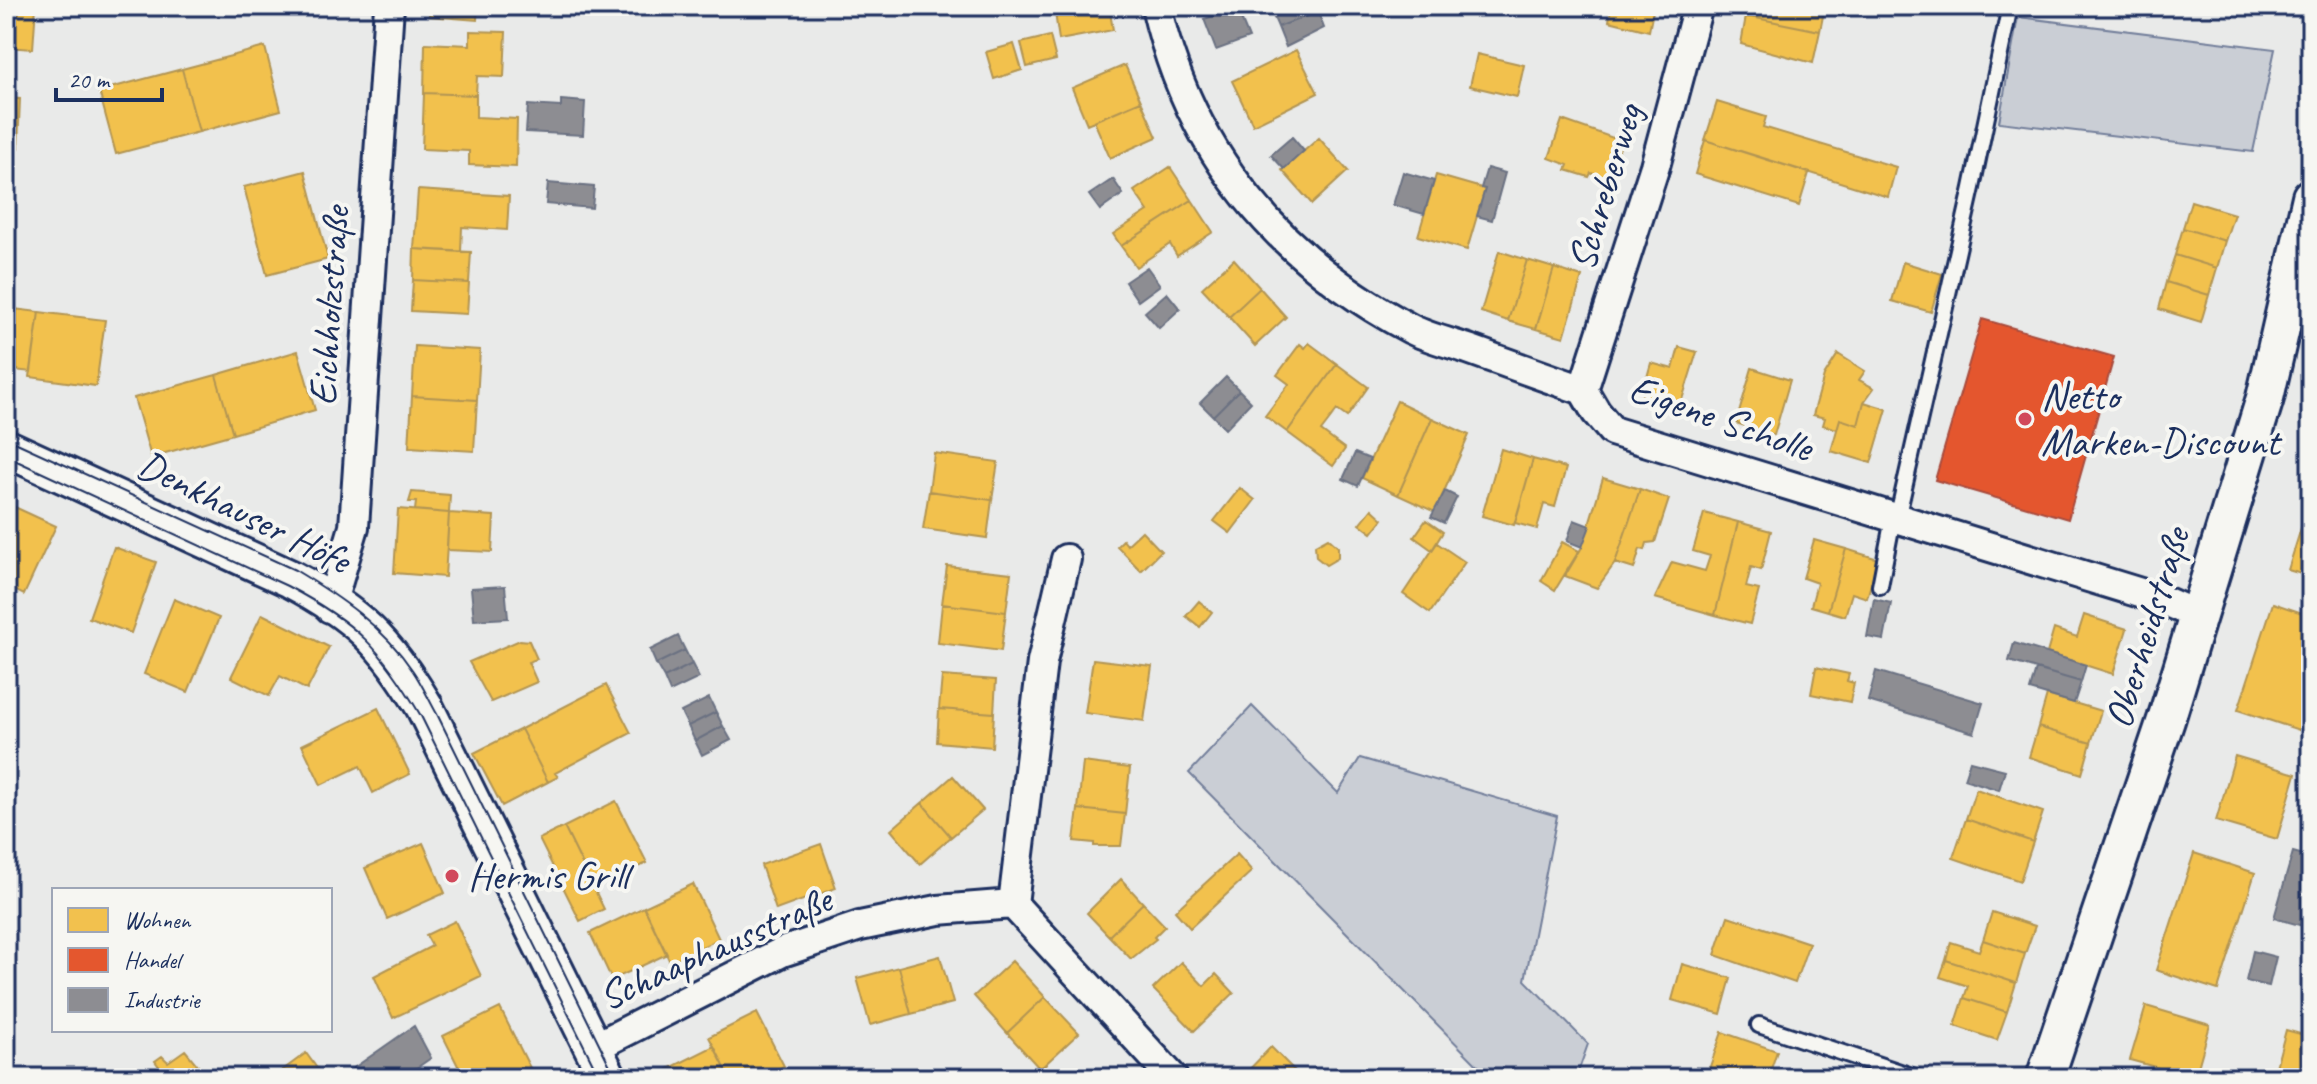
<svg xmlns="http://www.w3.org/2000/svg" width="2317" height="1084" font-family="Caveat,sans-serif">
<rect width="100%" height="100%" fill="#e9eae9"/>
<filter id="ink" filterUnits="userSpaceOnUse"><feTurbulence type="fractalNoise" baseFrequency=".0125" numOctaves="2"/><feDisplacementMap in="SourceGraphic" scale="16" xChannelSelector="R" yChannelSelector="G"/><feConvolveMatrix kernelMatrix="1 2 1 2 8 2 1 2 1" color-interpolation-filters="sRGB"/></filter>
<g filter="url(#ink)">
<path fill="#caced5" stroke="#727e9a" stroke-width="2" d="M2018,17L2275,49L2253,152L1999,122Z
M1252,706L1338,793L1360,758L1557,816L1525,980L1588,1044L1576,1078H1490L1189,773Z"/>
<path fill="#f2c14e" stroke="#b29553" stroke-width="2" d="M6,6H36L33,49L6,47Z
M430,6H478L477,20L429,16Z
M1054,6H1109L1113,30L1059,40Z
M1604,6H1654L1649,31L1609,21L1611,8Z
M1748,6H1825L1820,31L1746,16Z
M1746,16L1820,31L1813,63L1741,44Z
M470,31L506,32L504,77L477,76L476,95L424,93L425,43L470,45Z
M1050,36L1056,60L1027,67L1021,43Z
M1014,44L1022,70L994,79L986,52Z
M265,47L281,110L199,132L182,69Z
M1296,50L1318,93L1253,125L1232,81Z
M1477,54L1524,65L1517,97L1470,86Z
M1125,65L1141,101L1087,124L1072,88Z
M182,69L199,132L116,154L99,91Z
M424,93L476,95V117L517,119L516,167L469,165V151L422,149Z
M6,98L20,99L18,148L6,147Z
M1141,101L1157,137L1110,158L1094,121Z
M1717,102L1766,117L1763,127L1896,167L1888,197L1705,140Z
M1562,120L1622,141L1609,179L1591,173L1589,177L1566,170L1568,165L1549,158Z
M1319,138L1348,171L1312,204L1282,170Z
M1705,140L1809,173L1799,206L1695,174Z
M1170,167L1192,200L1121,246L1113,234L1148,211L1134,191Z
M305,171L328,259L267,275L244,187Z
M1436,175L1485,189L1467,250L1418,236Z
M418,190L509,196L507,230L462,227L461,252L414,249Z
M1192,200L1213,232L1177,256L1170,244L1136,267L1121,246Z
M2191,201L2234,214L2225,241L2183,228Z
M2183,228L2225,241L2217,268L2175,255Z
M414,249L471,252L469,283L413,280Z
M1499,251L1527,260L1508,321L1481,312Z
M2175,255L2217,268L2209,295L2166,282Z
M1234,259L1260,288L1229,317L1202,288Z
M1527,260L1554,268L1536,329L1508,321Z
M1903,262L1942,274L1931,312L1892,301Z
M1554,268L1582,277L1564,337L1536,329Z
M413,280L469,283L467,314L411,311Z
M2166,282L2209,295L2201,322L2159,309Z
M1260,288L1286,317L1255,346L1229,317Z
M6,308L39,312L31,372L6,369Z
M39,312L105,320L96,386L30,377Z
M1309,343L1337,364L1287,432L1265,416L1289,384L1277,375L1300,344L1305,348Z
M415,346L480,350L477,400L412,396Z
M1679,347L1697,352L1680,406L1642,395L1651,363L1673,369Z
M298,351L315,410L233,434L216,375Z
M1838,354L1865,371L1859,380L1874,388L1864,402L1858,425L1840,419L1837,429L1823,425L1825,418L1813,415L1824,376Z
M1337,364L1368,387L1347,417L1337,410L1321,431L1345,449L1333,466L1287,432Z
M1752,368L1790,380L1774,435L1736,423Z
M216,375L233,434L151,457L134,398Z
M412,396L477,400L474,451L409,447Z
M1397,401L1432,418L1398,495L1362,478Z
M1864,402L1887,409L1871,463L1831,451L1840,419L1858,425Z
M1432,418L1469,435L1435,512L1398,495Z
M1501,449L1533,459L1514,525L1482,516Z
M934,453L998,462L992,500L929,491Z
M1533,459L1566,468L1555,507L1544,504L1537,529L1515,523Z
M1603,478L1640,489L1615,563L1597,588L1565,576L1582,547Z
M1240,488L1255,500L1230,533L1214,521Z
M1640,489L1669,499L1655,542L1647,543L1645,550L1640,549L1634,569L1615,563Z
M929,491L992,500L987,538L923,529Z
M412,492L450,495L449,513L415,510L416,502H409Z
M6,503L56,526L24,595L6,586Z
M398,509L449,513L445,577L394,573Z
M1372,509L1383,519L1372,533L1360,524Z
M2307,509L2311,511V577L2288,570Z
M449,513L494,516L492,552L447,550Z
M1704,513L1738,522L1715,615L1655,598L1672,562L1705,571L1710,556L1693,551Z
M1426,520L1443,532L1432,550L1414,537Z
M1738,522L1771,531L1761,570L1751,567L1746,587L1759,590L1750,624L1715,615Z
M1142,531L1161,551L1141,571L1117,546L1123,540L1127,545Z
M1328,538L1338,547V558L1326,565L1316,557L1315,545Z
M1814,540L1846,549L1828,611L1811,606L1817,583L1803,578Z
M1562,542L1579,551L1555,590L1541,581Z
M1437,543L1465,562L1430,613L1403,594Z
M114,547L156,562L131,633L89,618Z
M1846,549L1878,559L1867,598L1852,593L1845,616L1828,611Z
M947,566L1011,573L1006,612L942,604Z
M174,599L219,618L188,692L144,674Z
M1199,601L1212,612L1200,627L1186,616Z
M2273,603L2311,616V702L2302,731L2238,710Z
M942,604L1006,612L1001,651L938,643Z
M262,614L329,647L307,690L280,676L269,696L231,677Z
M2084,615L2127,629L2113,674L2047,653L2054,629L2077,637Z
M520,640L529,641L537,659L528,662L537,682L491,702L469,662Z
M1093,659L1152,666L1144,721L1085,713Z
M1816,667L1849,674L1847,681L1854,683L1850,702L1811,694Z
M942,676L996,680L994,713L939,709Z
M606,685L631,733L555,773L558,777L548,782L521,729Z
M2047,695L2101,711L2091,743L2038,727Z
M378,708L410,774L373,793L360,766L321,785L302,745Z
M939,709L994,713L992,747L937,742Z
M2038,727L2091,743L2082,774L2029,757Z
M521,729L548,782L502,806L474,753Z
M2235,756L2296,774L2277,839L2216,821Z
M1083,762L1130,768L1125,814L1078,809Z
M953,776L983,810L951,837L922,803Z
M1976,789L2043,812L2033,842L1966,819Z
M616,801L647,863L594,888L564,827Z
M922,803L951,837L920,864L891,830Z
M1078,809L1125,814L1121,846H1094V843L1074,841Z
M1966,819L2033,842L2020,881L1953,858Z
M564,827L604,909L580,921L539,839Z
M423,843L445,893L387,919L365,868Z
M821,844L836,888L776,910L761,865Z
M2194,853L2255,873L2218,990L2156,970Z
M1237,854L1252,871L1190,928L1175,911Z
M1121,879L1143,903L1109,936L1087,913Z
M693,884L719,939L670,962L644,907Z
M1143,903L1165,926L1154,937L1156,939L1131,959L1109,936Z
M644,907L667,954L612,980L590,933Z
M1992,912L2035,926L2025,954L1983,940Z
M1728,916L1809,943L1795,983L1715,955Z
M455,921L481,976L393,1018L374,976L432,946L426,935Z
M1983,940L2025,954L2016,983L1946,960L1951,942L1979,951Z
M940,956L953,1003L911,1014L899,967Z
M1946,960L2016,983L2007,1012L1964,998L1968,986L1940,977Z
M1012,961L1045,997L1007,1033L974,996Z
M1181,962L1204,986L1216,974L1234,993L1194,1031L1153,989Z
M1682,964L1731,978L1721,1014L1672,1000Z
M899,967L911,1014L870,1025L857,978Z
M1045,997L1079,1033L1040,1069L1007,1033Z
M1964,998L2007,1012L1997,1040L1955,1026Z
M2146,1006L2210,1025L2195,1078L2130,1060Z
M500,1008L535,1078H464L443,1036Z
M757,1013L784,1066L760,1078H730L709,1037Z
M2286,1030L2311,1037V1066L2308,1078H2273Z
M1722,1032L1777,1051L1768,1078H1706Z
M714,1046L730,1078H662L660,1073Z
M1271,1047L1302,1078H1241Z
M185,1050L208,1078H147L160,1068L155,1061L162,1056L168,1062Z
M306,1053L324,1078H279L276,1075Z"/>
<path fill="#e4572e" stroke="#a84b3c" stroke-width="2" d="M1982,319L2114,357L2068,519L1935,480Z"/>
<path fill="#8d8d92" stroke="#6b7182" stroke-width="2" d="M1269,6H1316L1318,12L1278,27Z
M1237,9L1249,38L1216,50L1204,19Z
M1318,12L1324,28L1286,47L1278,27Z
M561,100L585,102L583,135L526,132L528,105L561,107Z
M1292,137L1304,151L1284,169L1271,155Z
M1487,168L1505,173L1492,220L1477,216L1485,189L1481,188Z
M1403,172L1434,181L1424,214L1393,205Z
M1113,179L1123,194L1100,210L1089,195Z
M548,183L594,187L592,208L546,204Z
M1147,267L1160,285L1138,301L1125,282Z
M1167,293L1180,309L1159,328L1145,312Z
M1226,377L1239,390L1213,416L1200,403Z
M1239,390L1251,402L1225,429L1213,416Z
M1355,453L1370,459L1358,486L1343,479Z
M1445,491L1457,497L1444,523L1431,517Z
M1574,520L1590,526L1582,547L1567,541Z
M505,586L508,618L474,620L471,588Z
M1874,599L1891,603L1884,640L1867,637Z
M678,636L685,650L656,664L650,650Z
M2014,643L2086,665L2081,682L2009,661Z
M685,650L692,664L664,678L656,664Z
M692,664L699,678L670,692L664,678Z
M2036,669L2081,682L2074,703L2030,690Z
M1876,671L1983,703L1974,733L1868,701Z
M709,698L716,712L688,726L681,712Z
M716,712L723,726L695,741L688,726Z
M723,726L731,740L702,755L695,741Z
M1970,761L2005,770L1999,790L1964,779Z
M2293,852L2311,857V898L2303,926L2274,918Z
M2253,951L2276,957L2269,986L2246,981Z
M414,1026L431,1058L402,1078H352L348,1072Z
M1312,1070L1319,1078H1304Z"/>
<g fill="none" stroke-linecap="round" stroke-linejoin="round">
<g stroke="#1b2f5e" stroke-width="20">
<path id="service" d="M1897,519L1972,188L2010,6
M1880,586L1893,518
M1759,1025L1918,1078"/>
</g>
<g stroke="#1b2f5e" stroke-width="34">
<path id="minor" d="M1156,6C1190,154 1278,259 1411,329C1429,338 1450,343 1468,349C1507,363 1545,377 1583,390L1596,412L1612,431L2160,599L2197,615
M1583,390L1655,166L1698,6
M1066,559L1042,662L1013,904L1173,1078
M330,608L354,527L389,6
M593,1048L782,952L860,926L938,910L1013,904"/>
</g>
<g stroke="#1b2f5e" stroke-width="42">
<path id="tertiary" d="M6,448L291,579C357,614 386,642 424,706L608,1078
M2045,1078L2166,720L2265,398L2311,197"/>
</g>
<use href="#service" stroke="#f6f6f2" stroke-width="14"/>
<use href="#minor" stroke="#f6f6f2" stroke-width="28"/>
<use href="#tertiary" stroke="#f6f6f2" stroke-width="36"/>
<path stroke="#1b2f5e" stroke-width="2" d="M6,438L295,570C340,597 383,626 413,671C422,684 429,700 437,714L616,1078
M6,456L287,586C357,623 381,648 421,716L600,1078"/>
</g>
</g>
<g fill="#d1495b" stroke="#f6f6f2" stroke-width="3">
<circle cx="2025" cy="419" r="8"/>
<circle cx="452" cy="876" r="8"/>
</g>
<g text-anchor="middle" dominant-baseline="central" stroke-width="8" stroke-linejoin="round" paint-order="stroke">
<g font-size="40" fill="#1b2f5e" stroke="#f6f6f2">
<text transform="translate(1605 187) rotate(-73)">Schreberweg</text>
<text transform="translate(329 306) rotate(-86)">Eichholzstraße</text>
<text transform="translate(1721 418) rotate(19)">Eigene Scholle</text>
<text transform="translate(244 512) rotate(26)">Denkhauser Höfe</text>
<text transform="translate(2147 628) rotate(-73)">Oberheidstraße</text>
<text transform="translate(715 948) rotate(-24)">Schaaphausstraße</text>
</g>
<g font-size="40" fill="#1b2f5e" stroke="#f6f6f2" text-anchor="start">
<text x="2041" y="396">Netto<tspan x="2041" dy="46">Marken-Discount</tspan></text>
<text x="468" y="876">Hermis Grill</text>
</g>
</g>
<rect width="2317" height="1084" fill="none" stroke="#f6f6f2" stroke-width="32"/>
<rect x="16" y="16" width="2285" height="1052" fill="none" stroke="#1b2f5e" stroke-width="3" filter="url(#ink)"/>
<rect x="52" y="888" width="280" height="144" fill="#f6f6f2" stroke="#9ea6b7" stroke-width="2"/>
<rect x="68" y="908" width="40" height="24" fill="#f2c14e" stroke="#9ea6b7" stroke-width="2"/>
<text x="124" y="928" font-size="24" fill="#1b2f5e">Wohnen</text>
<rect x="68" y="948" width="40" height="24" fill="#e4572e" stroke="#9ea6b7" stroke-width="2"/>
<text x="124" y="968" font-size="24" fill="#1b2f5e">Handel</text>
<rect x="68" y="988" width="40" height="24" fill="#8d8d92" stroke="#9ea6b7" stroke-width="2"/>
<text x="124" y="1008" font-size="24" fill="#1b2f5e">Industrie</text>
<path d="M56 88v12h106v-12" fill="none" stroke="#1b2f5e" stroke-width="4"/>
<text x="68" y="88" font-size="24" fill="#1b2f5e" stroke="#f6f6f2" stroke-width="6" paint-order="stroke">20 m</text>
</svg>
